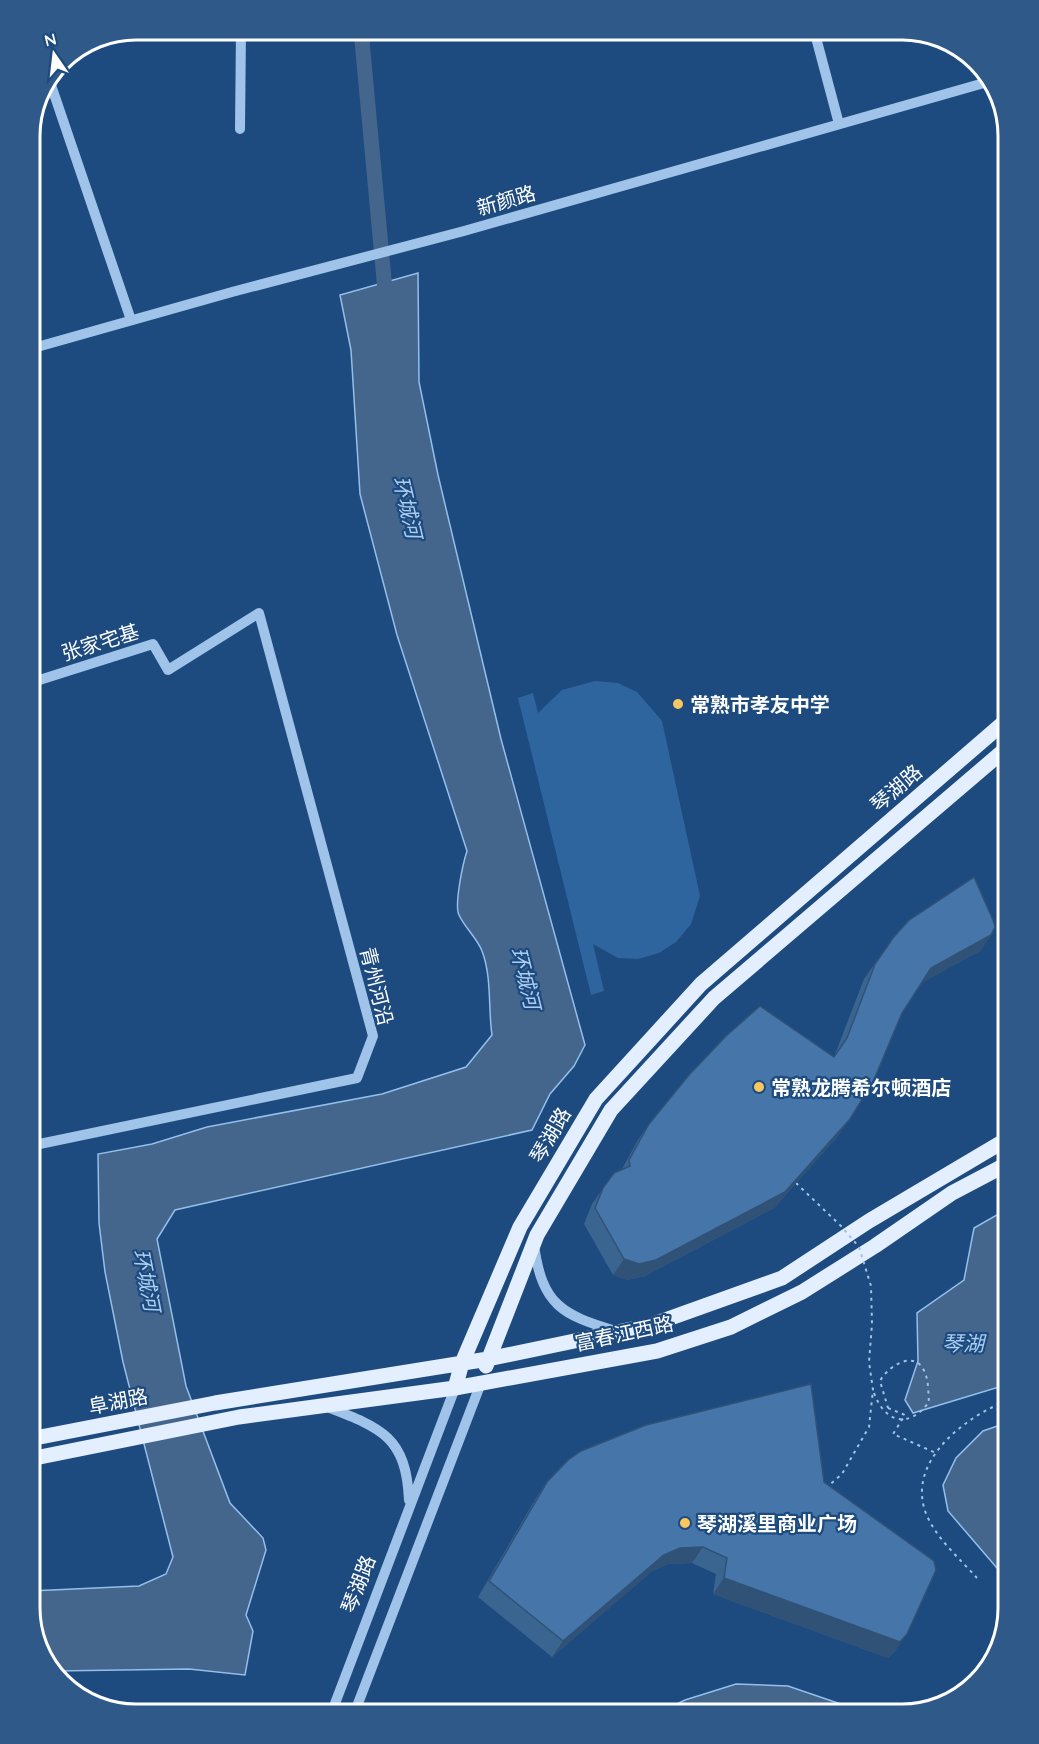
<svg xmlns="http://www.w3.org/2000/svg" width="1039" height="1744" font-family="Quicksand,'Noto Sans SC',sans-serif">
<rect width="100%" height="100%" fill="#1d4b7f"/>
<path fill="#2f659e" d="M595,681L618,683L637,692L662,721L700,896L691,924L676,942L659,953L638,959L618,958L593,944L604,991L591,995L518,698L533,693L538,713L562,690Z"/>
<path fill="#44668d" stroke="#93bfeb" stroke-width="1.5" d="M418,273L419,382L438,475L501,739L585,1045L574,1066L550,1094L532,1130L175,1210L157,1239L186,1386L230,1503L263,1538L266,1550L246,1615L253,1631L245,1675L189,1669L55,1671C36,1649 30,1620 30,1591L139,1586L166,1574L173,1557L123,1362L105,1272L99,1223L98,1154L152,1144L207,1127L382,1094L466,1067L492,1035C488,1008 492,977 482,951C477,938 465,928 459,915C454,905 463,863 467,851L397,635L360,494L351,350L340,295Z
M1009,1208V1384L913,1413L905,1400L918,1361L917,1313L964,1280L974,1228Z
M1009,1422V1582L948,1511L943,1485L956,1458L983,1431Z
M736,1684L788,1686L870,1714H656L685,1700Z"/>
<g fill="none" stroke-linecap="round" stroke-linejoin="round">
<path stroke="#44668d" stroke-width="15" d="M361,30L386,301"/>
<path stroke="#a0c3e9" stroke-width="2" stroke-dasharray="3 4.5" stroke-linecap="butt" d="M888,1408L905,1415L893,1434L936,1453
M977,1578C961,1560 939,1541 928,1518C902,1464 965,1416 1009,1400"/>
<path stroke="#a0c3e9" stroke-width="10" d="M814,30L839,124
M51,85L131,320
M240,129L241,30
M30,349L232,292L464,231L991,81
M30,1146L357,1078L373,1036L259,613L168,670L153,644L30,683
M534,1245C542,1305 562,1315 616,1331
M327,1407C382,1428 406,1437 409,1500
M331,1714L455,1388
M354,1714L481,1383"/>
<path stroke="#e3eefe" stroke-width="15" d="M486,1366L537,1235L611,1110L714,998L1009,746
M455,1388L462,1363L520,1227L596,1099L701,984L1009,718
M30,1439L215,1403L488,1359L651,1325L782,1278L869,1221L1009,1138
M30,1459L239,1417L455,1388L657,1351L731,1327L802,1292L875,1246L952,1193L1009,1163"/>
<path stroke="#a0c3e9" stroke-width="2" stroke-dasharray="3 4.5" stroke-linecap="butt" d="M796,1183L841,1226L859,1247L871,1286L872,1324L869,1362L873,1390L869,1427L842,1474L827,1487
M874,1393C885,1423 909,1429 929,1402C928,1393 929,1382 925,1373C916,1348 888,1366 880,1381L888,1408"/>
</g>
<path fill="#3b6591" d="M991,935L980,951L921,983L902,1013L839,1135L774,1208L645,1276L628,1280L613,1275L584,1224L592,1204L614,1173L622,1169L638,1140L649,1124L834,1057L864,979L893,938Z
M547,1482H824L896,1650L888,1658L713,1594L716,1574L692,1563L669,1564L652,1571L552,1657L478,1597L536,1498Z"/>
<path fill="#305276" d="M991,935L980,951L920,984L931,968Z
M850,1119L839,1135L774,1208L645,1276L628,1280L613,1275L624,1259Z
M703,1547L692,1563L669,1564L652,1571L552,1657L563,1641L664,1555L680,1548Z
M724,1578L907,1634L896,1650L888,1658L713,1594Z"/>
<path fill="#4575a9" stroke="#305276" stroke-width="1.5" d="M974,877L993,920L995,927L991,935L931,968L902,1013L873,1082L850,1119L785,1192L656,1260L639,1264L624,1259L595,1208L603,1188L614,1173L630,1166L629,1160L649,1124L689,1075L726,1036L760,1006L834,1057L847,1038L875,964L893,938L909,920Z
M811,1384L824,1482L934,1561L936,1570L907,1634L900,1642L724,1578L727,1558L703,1547L680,1548L664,1555L563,1641L489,1581L547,1482L568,1460L581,1451L646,1425Z"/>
<g fill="#f9c75e" stroke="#1d4b7f" stroke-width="2">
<circle cx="678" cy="704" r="6"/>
<circle cx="759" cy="1087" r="6"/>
<circle cx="685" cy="1523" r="6"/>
</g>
<g text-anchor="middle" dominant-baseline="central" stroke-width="4.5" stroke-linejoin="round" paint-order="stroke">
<g font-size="20" fill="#fff" stroke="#1d4b7f">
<text transform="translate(506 200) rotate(-16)">新颜路</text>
<text transform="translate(100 642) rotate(-17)">张家宅基</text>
<text transform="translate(896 788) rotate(-41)">琴湖路</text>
<text transform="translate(377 986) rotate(76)">青州河沿</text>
<text transform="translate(550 1135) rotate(-60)">琴湖路</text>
<text transform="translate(624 1333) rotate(-12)">富春江西路</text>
<text transform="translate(118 1401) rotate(-11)">阜湖路</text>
<text transform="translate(358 1584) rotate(-69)">琴湖路</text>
</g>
<g font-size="20" font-weight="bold" fill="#fff" stroke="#1d4b7f" text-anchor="start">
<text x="690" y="704">常熟市孝友中学</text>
<text x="771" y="1087">常熟龙腾希尔顿酒店</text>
<text x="697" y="1523">琴湖溪里商业广场</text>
</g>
<g font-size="21" font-style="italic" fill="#abcdf1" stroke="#1d4b7f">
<text transform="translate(408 507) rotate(77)">环城河</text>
<text transform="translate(526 978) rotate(76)">环城河</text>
<text transform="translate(147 1280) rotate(79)">环城河</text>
<text x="963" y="1343">琴湖</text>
</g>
</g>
<path d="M0 0H1039V1744H0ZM136 40H902A96 96 0 0 1 998 136V1608A96 96 0 0 1 902 1704H136A96 96 0 0 1 40 1608V136A96 96 0 0 1 136 40Z" fill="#2f5989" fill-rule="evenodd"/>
<path fill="none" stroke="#fff" stroke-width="3" d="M136 40H902A96 96 0 0 1 998 136V1608A96 96 0 0 1 902 1704H136A96 96 0 0 1 40 1608V136A96 96 0 0 1 136 40Z"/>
<g transform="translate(54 54) rotate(346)" stroke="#1d4b7f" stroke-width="4.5" paint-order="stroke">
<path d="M0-4.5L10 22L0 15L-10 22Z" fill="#ffffff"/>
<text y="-9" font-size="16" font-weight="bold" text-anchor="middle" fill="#ffffff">N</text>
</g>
</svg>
